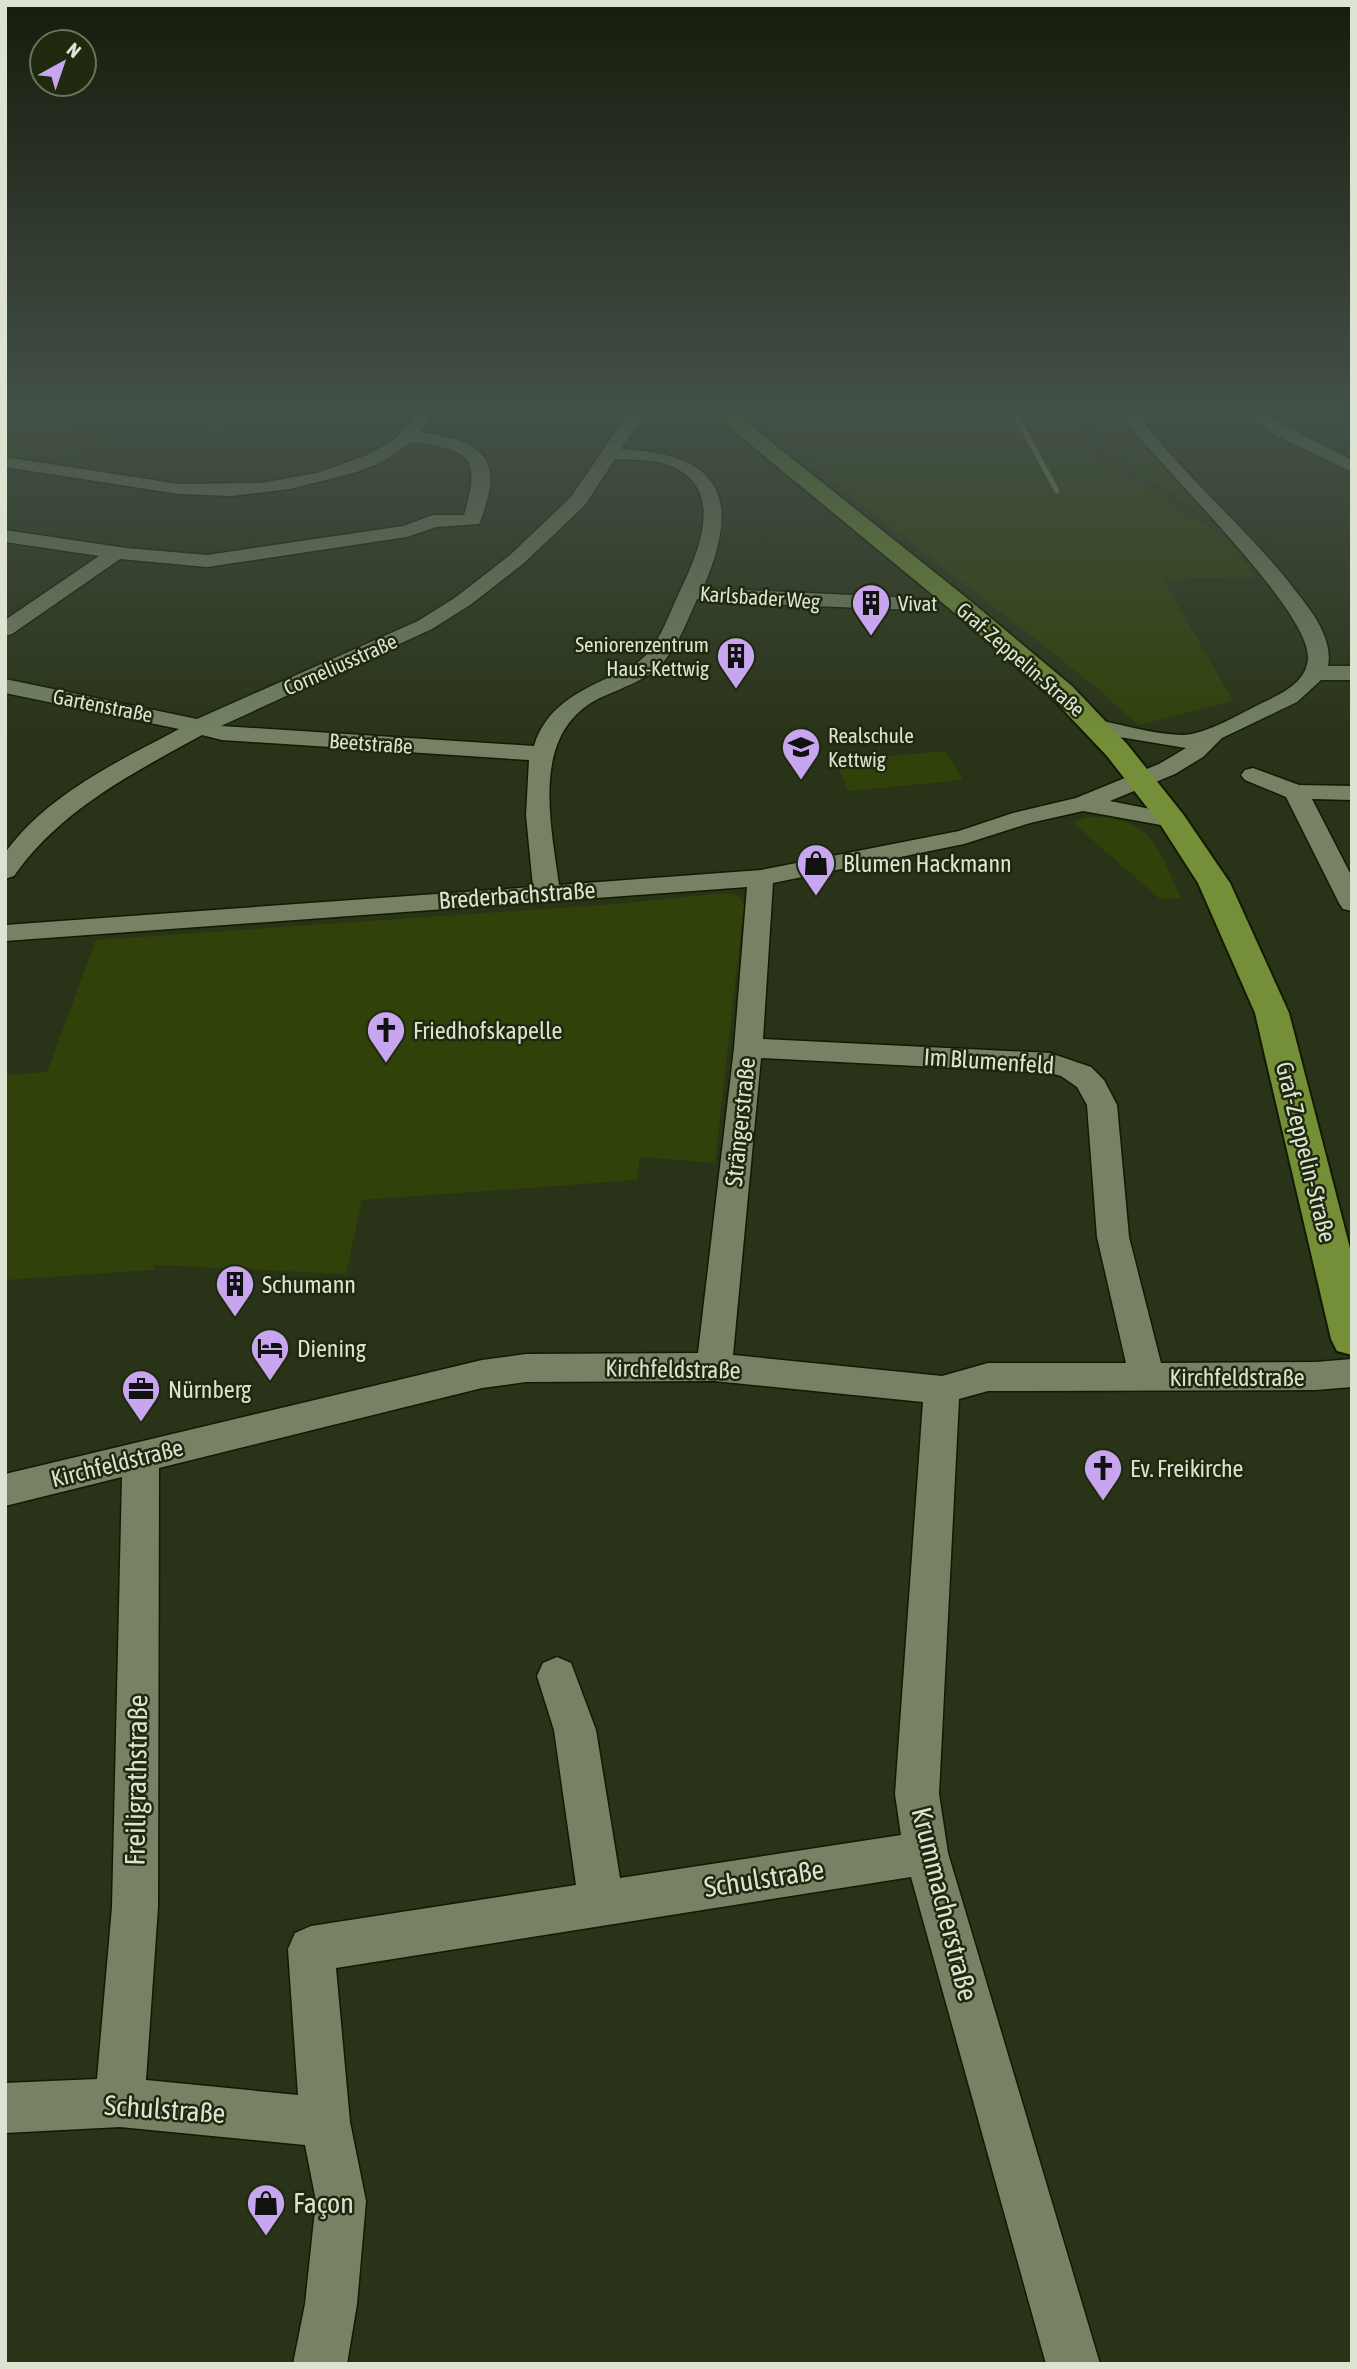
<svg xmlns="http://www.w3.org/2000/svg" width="1357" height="2369" font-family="'Asap Condensed',sans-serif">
<rect width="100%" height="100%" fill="#293317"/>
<path fill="#304109" d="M177,412H216L214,415L227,422L233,435L210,436L209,429Z
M745,412H1072L1089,444L1106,462L1225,538L1256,577L1163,579L1233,701L1138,725L1096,687Z
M1084,412H1119L1127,429L1212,520L1109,454Z
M5,415L114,433L99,448L22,461L5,457Z
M946,751L963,780L848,791L835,761Z
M1086,817C1152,816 1157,845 1181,898L1160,899L1072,822Z
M723,893C734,894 741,895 744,905L715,1163L640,1157L637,1180L362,1200L346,1274L155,1265L153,1270L5,1280V1075L47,1072L96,940L616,904Z"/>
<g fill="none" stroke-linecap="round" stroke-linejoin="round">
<path stroke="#8ea367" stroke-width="5" d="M1014,412L1057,491"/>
<g stroke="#121a02" stroke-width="3">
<path id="minor" d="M418,412H435L420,432C460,438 501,446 488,497C485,506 483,516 479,524L436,527L407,537L207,567L120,559L12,634L5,636V620L99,556L5,542V530L126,548L207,555L403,526L433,515H464C482,455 469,450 412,442L380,463L354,473L290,489L231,496L179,494L5,467V457L179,484L260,483L317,473L367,455L394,440Z
M629,412H645L621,449C722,454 742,498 703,588L915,598L922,600L925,604L922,608L915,610L733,603L697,599C688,619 679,643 665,660C649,681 619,688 596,700C530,736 551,824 559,885L761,870L959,831L1013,813L1076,798L1159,764L1186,748L1089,732L1086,727L1089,722L1097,720C1124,725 1153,734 1181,735C1204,736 1243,712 1264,702C1283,693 1306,682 1308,659C1312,610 1153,461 1119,412H1136C1181,473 1240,522 1288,581C1300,597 1317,616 1324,635C1328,645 1330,656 1328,666H1352V680H1321L1297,702L1222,738L1203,757L1175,774L1110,801L1181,815L1184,820L1181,825L1172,827L1083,811L1030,823L964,844L773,883L763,1039L1050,1053L1091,1067L1104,1080L1117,1105L1129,1237L1161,1363L1316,1362L1352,1359V1387L1316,1390L988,1391L959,1399L939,1794L948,1853L1100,2364H1046L911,1877L336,1968L350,2122L366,2201L357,2304L347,2364H293L305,2304L316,2201L305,2145L120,2127L5,2133V2083L97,2079L112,1907L122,1477L5,1506V1474L482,1360L526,1354L698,1353L734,1048L747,887L5,941V925L533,887L526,815L529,760L222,740L202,735C133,773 60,810 14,876L5,879V853C46,795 119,761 179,729L5,693V679L197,719L418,621L456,597L510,555L571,497ZM615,459C632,460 651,459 668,465C727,486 699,551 681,589C671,609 662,638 646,655C637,665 622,672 610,677C576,692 545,709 534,746L221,726L432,629L470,605L524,563L585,505ZM761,1058L1050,1073L1061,1076L1077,1087L1087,1105L1097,1237L1126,1363H988L942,1376L733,1355ZM714,1381L923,1402L895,1794L901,1835L620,1878L596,1730L571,1663L557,1657L543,1663L537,1676L554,1730L576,1885L311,1926L295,1933L288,1949L298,2095L146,2080L158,1907L159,1468L482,1388L526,1382Z
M1245,412H1264L1287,427L1352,460V472L1275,435Z
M1253,768L1299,785L1352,786V800L1312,799L1352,877V911L1343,909L1339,903L1286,797L1245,780L1241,775L1245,770Z"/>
</g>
<g stroke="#121a02" stroke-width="4">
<path id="major" d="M711,412H734L968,599L1072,686L1127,744L1183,814L1230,883L1289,1013L1352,1256V1355L1337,1351L1331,1339L1255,1013L1198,883L1160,824L1107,756L1052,698L950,609Z"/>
</g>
<use href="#minor" fill="#768263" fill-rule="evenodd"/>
<use href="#major" fill="#748f37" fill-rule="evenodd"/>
</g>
<linearGradient id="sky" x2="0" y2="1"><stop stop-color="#171c0d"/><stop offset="0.55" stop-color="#435047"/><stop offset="1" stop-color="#435047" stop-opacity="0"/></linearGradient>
<rect width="1357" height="744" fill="url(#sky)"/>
<defs>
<g id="building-pin" transform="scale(2.0125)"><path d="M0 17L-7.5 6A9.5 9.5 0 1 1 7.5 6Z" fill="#c8a6ef" stroke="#1f290e"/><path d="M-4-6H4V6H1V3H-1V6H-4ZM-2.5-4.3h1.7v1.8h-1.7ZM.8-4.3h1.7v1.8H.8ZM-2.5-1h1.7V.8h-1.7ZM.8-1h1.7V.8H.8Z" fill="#111"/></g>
<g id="school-pin" transform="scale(2.0125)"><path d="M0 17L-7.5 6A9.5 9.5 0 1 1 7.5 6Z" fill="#c8a6ef" stroke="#1f290e"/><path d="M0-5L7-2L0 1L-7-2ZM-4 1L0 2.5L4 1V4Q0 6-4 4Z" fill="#111"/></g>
<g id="shop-pin" transform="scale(2.0125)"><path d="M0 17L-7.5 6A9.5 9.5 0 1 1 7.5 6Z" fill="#c8a6ef" stroke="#1f290e"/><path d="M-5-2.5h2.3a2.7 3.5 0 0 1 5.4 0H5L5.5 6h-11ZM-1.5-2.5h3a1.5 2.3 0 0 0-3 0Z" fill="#111"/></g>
<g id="church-pin" transform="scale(2.0125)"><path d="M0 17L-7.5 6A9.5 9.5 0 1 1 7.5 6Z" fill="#c8a6ef" stroke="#1f290e"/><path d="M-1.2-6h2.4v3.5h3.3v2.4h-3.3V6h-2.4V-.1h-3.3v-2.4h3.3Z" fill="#111"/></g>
<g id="hotel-pin" transform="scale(2.0125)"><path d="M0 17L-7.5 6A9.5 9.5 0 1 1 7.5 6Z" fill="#c8a6ef" stroke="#1f290e"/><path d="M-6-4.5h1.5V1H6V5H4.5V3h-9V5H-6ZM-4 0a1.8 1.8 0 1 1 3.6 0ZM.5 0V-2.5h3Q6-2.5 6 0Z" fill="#111"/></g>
<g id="office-pin" transform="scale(2.0125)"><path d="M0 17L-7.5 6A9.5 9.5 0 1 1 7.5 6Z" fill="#c8a6ef" stroke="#1f290e"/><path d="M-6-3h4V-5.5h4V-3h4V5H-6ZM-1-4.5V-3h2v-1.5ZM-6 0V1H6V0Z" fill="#111"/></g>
</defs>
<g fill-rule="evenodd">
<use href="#building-pin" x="871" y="603"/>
<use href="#building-pin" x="736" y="656"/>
<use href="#school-pin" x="801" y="747"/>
<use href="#shop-pin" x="816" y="863"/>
<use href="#church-pin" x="386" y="1030"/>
<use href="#building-pin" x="235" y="1284"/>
<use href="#hotel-pin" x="270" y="1348"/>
<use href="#office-pin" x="141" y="1389"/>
<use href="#church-pin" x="1103" y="1468"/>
<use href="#shop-pin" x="266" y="2203"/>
</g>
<g text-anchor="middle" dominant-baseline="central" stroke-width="5" stroke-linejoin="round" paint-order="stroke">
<g font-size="21" fill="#dce3d2" stroke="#1f290e">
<text transform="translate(760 597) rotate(4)">Karlsbader Weg</text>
<text transform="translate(1021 659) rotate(41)">Graf-Zeppelin-Straße</text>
<text transform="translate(340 664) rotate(-24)">Corneliusstraße</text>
<text transform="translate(103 705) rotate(11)">Gartenstraße</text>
<text transform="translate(371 743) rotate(4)">Beetstraße</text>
</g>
<g font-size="21" fill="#dce3d2" stroke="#1f290e" text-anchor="start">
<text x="898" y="603">Vivat</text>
<text x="709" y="644" text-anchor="end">Seniorenzentrum<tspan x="709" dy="24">Haus-Kettwig</tspan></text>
<text x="828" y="735">Realschule<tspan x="828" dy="24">Kettwig</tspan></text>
</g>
<g font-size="24" fill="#dce3d2" stroke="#1f290e" text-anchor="start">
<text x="843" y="863">Blumen Hackmann</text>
<text x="413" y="1030">Friedhofskapelle</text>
<text x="262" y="1284">Schumann</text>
<text x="297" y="1348">Diening</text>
<text x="168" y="1389">Nürnberg</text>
<text x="1130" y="1468">Ev. Freikirche</text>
</g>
<g font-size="24" fill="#dce3d2" stroke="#1f290e">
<text transform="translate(517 895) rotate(-4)">Brederbachstraße</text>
<text transform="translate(989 1061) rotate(4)">Im Blumenfeld</text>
<text transform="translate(740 1122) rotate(-84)">Strängerstraße</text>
<text transform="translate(1306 1152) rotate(76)">Graf-Zeppelin-Straße</text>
<text transform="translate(673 1369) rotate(1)">Kirchfeldstraße</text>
<text x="1237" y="1377">Kirchfeldstraße</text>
<text transform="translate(117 1463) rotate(-14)">Kirchfeldstraße</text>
</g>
<g font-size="28" fill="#dce3d2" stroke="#1f290e">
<text transform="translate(136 1780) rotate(-89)">Freiligrathstraße</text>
<text transform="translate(764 1878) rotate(-9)">Schulstraße</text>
<text transform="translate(945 1904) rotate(76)">Krummacherstraße</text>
<text transform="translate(165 2109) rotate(4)">Schulstraße</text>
</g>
<g font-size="28" fill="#dce3d2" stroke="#1f290e" text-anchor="start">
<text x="293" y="2203">Façon</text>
</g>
</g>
<rect width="1357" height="2369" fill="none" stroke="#dce3d2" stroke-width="14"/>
<g transform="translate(63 63) rotate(40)"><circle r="33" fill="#1f290e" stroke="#6b735c" stroke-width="2"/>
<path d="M0-5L12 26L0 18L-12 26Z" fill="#c8a6ef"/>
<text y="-10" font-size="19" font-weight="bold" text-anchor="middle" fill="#dce3d2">N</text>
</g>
</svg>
